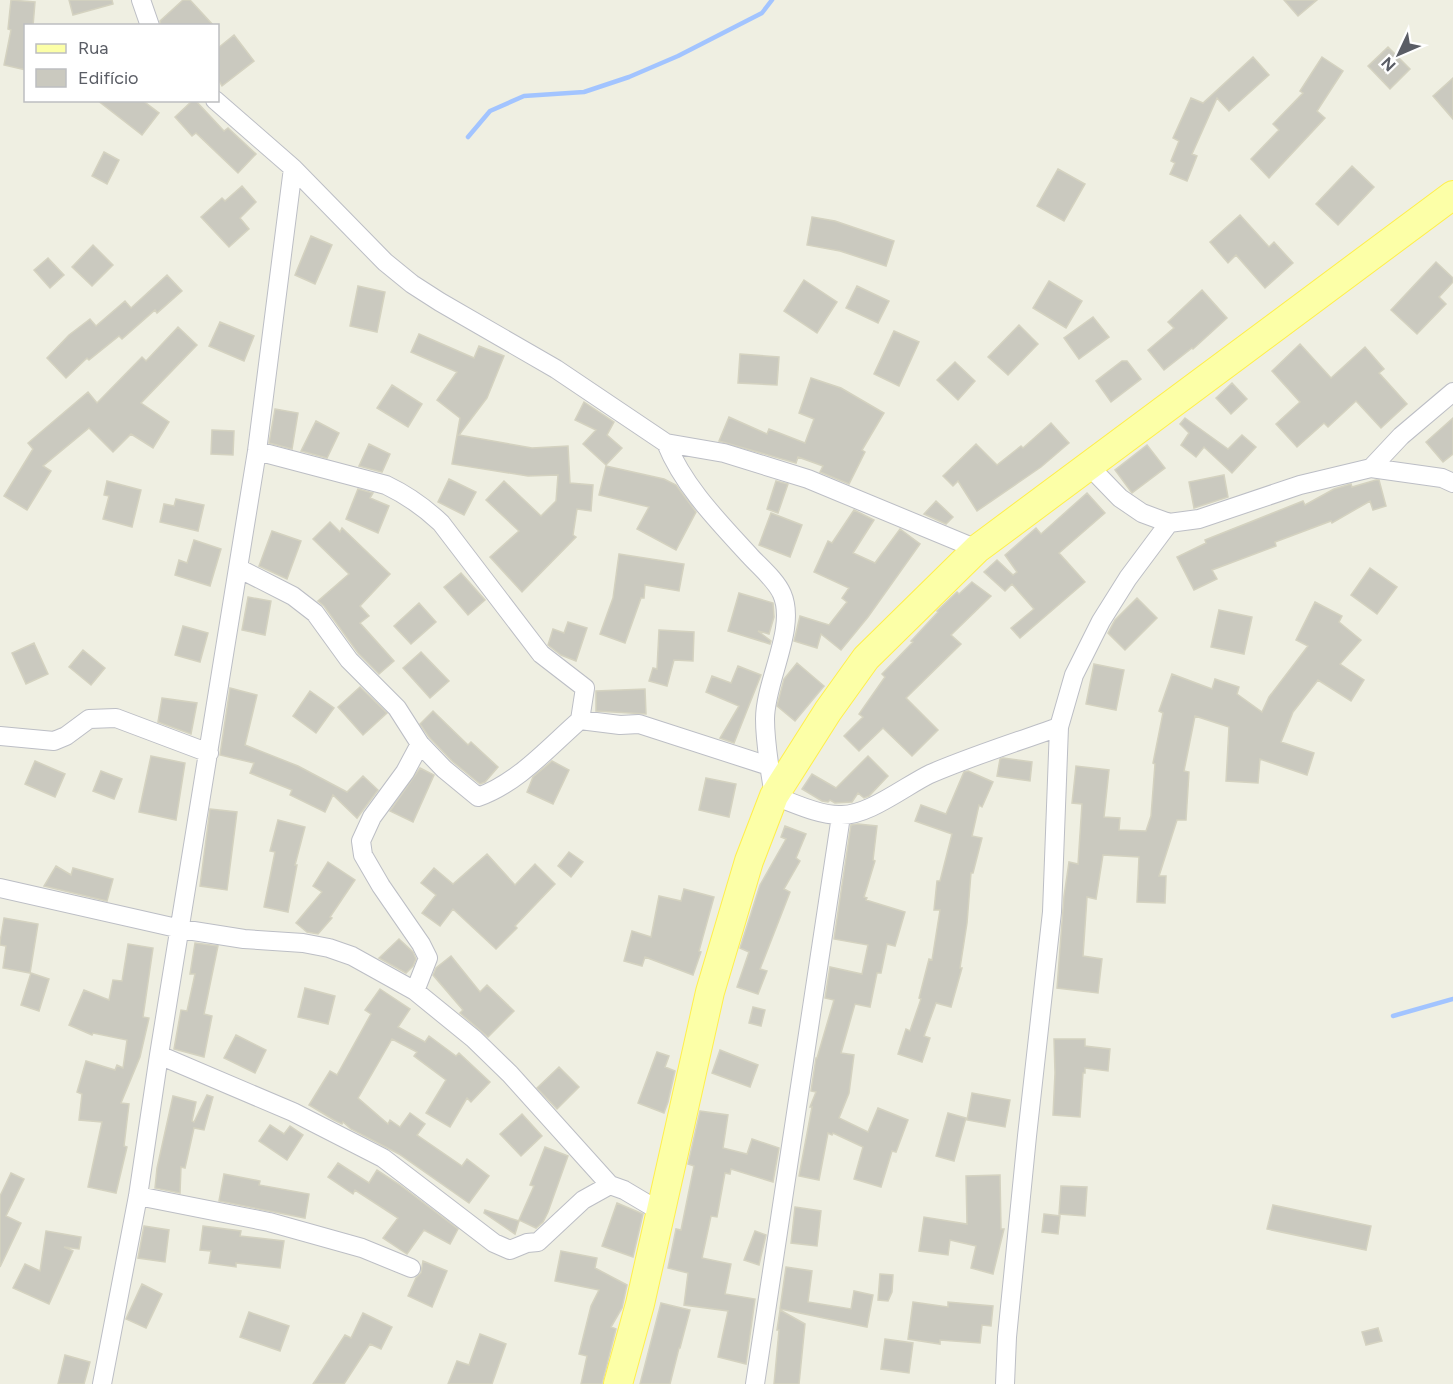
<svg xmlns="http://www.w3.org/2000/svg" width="1453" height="1384" font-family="Figtree,sans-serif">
<rect width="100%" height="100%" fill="#efefe2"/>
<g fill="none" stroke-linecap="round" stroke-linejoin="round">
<path stroke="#a2c4ff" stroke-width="4.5" d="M468,137L490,111L524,96L584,92L629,77L678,56L762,13L772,0
M1393,1016L1453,999"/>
</g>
<path fill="#cac9bf" stroke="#d4d2c0" stroke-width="1.5" d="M11,0L35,2L33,26H26V70L4,65L11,30L8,29Z
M69,0H112L113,4L73,15Z
M183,0H190L214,26H161L160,21Z
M1284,0H1317L1298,16Z
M234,35L254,61L222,86L218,79V48Z
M1388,47L1410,69L1390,89L1368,66Z
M1253,57L1269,75L1229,111L1217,98L1192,154L1197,156L1187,181L1170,174L1175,163L1171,161L1179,141L1173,138L1191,98L1203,103Z
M1322,57L1343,71L1317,111L1325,118L1269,178L1251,159L1279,130L1273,124L1303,93L1300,91Z
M1453,78V119L1433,96Z
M97,100H142L159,113L142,135Z
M193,100H195L224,131L228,128L256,154L238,173L196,133L192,136L175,117Z
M104,152L119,160L107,184L92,176Z
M1352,166L1374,187L1338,225L1316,204Z
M1058,169L1085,184L1064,221L1037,206Z
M242,186L256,202L240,218L249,229L229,247L201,217L222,198L225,201Z
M1240,215L1269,247L1274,242L1293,263L1265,288L1236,255L1228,263L1210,242Z
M812,217L835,221L894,241L886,266L840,251L807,245Z
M311,236L332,245L315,284L295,275Z
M93,245L113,265L92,286L72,267Z
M48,258L64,275L50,288L34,270Z
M1436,262L1453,278V282L1439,297L1446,304L1417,334L1391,310Z
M167,275L182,291L157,313L155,310L122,339L119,336L89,360L87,358L66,378L47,358L69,335L90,319L96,326L125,301L131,308Z
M804,280L837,302L817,333L784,311Z
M1049,281L1082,301L1066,328L1033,308Z
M358,286L385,292L377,332L350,326Z
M857,286L889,301L878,323L846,308Z
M1202,290L1227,318L1193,349L1192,348L1164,370L1148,350L1174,328L1168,322Z
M1093,317L1109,337L1079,359L1064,338Z
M220,322L254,336L244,361L209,346Z
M1019,325L1038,344L1008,375L988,357Z
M178,327L197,345L141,403L169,422L153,448L131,434L113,452L89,428L43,466L51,471L27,510L4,496L33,449L28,443L88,392L97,403L142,357L146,361Z
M894,331L919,342L899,386L874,374Z
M419,334L474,358L479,346L504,356L487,398L459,435L532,448L568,446L570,483L593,485L591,511L577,509L573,535L576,537L522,592L490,557L519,531L486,500L504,481L541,516L556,501L558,475L528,476L452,464L460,418L437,400L457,372L411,352Z
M1300,344L1331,378L1365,347L1384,369L1379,373L1407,404L1381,428L1356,401L1328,427L1324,423L1297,447L1276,424L1300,402L1272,371Z
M740,354L779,357L777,385L738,383Z
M1122,361H1127L1141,379L1111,402L1096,381Z
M955,362L975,381L958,400L937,380Z
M811,378L841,388L884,413L862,450L865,452L849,484L820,472L823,466L798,457L796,463L719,441L729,417L767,434L769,429L805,443L814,419L799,413Z
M1232,383L1247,399L1231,414L1216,398Z
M392,385L422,404L408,427L377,408Z
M584,402L614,422L607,435L622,448L606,465L583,444L596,430L575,420Z
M275,409L298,413L292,449L269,443Z
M1185,418L1228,449L1242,435L1256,447L1232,473L1204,447L1196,457L1181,445L1189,433L1180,424Z
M1453,418V454L1443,462L1426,442Z
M316,421L339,433L327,458L301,451Z
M1051,423L1069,443L1041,467L977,511L958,481L953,486L943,476L976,444L997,465L1021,446L1023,448Z
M212,430L234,431L233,455L211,454Z
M369,444L390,454L382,472L359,466Z
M1147,445L1165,468L1132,493L1115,470Z
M606,466L664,479L676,485L696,512L676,550L637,529L649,507L599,495Z
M1224,475L1228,497L1194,508L1189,482Z
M449,479L476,492L464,515L438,502Z
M1376,480H1379L1386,506L1373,510L1370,501L1332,523L1331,521L1275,542L1276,546L1212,570L1217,579L1194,590L1177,557L1206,543L1205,540L1303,501L1305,505L1334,489L1351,484L1352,487Z
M107,481L141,490L132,527L103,519L109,496L104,495Z
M776,481L788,484L778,513L767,509Z
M358,489L373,493L370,498L389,506L378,533L346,519Z
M1087,493L1105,513L1059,553L1085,582L1020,638L1011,628L1034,609L1012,584L1005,591L984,572L997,560L1013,575L1017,572L1005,555L1036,528L1041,534Z
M176,499L204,505L198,531L160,522L164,504L174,506Z
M936,501L953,517L946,524L924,514Z
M854,510L874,520L853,553L875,563L900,529L920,544L868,617L841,650L821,634L817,648L794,641L800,616L829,625L847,602L842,598L849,588L814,572L828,541L832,543Z
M771,513L802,525L790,557L759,545Z
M330,522L340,532L342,528L390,574L360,606L369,616L360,623L394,661L379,674L358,653L324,606L318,601L349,574L313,539Z
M272,531L301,541L287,579L259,566Z
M194,540L221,549L210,586L175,575L179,560L187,563Z
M619,554L684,564L679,591L645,585L644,598H641L625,643L600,634L613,598Z
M1370,568L1397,587L1377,614L1351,595Z
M461,573L485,600L468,615L444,587Z
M972,582L991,596L951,635L961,644L906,698L938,730L912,756L883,728L859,751L844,736L863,717L859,714L885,677L882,674L913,642L911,641L938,612L937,611L957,592L959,594Z
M739,593L773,603L774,617L769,634L758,631L771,641L770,644L728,631Z
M248,597L271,601L265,635L242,630Z
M1137,598L1157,618L1125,650L1108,633L1115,620Z
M1315,602L1342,616L1339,622L1361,640L1340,664L1364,680L1351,701L1318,680L1293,712L1281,742L1314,753L1307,775L1260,759L1258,783L1226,781L1229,727L1195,716L1184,771L1189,772L1186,820H1177L1159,876H1166L1165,903L1137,902L1139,857L1103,855L1096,899L1087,897L1083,956L1102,959L1098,993L1057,988L1064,896L1069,862L1078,864L1082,804L1072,803L1076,766L1109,770L1104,817L1120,818L1119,830L1146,831L1151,816L1155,764L1153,763L1163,713L1159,711L1172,674L1212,689L1215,679L1239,687L1237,694L1262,712L1269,697L1308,646L1296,640Z
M419,603L436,622L411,644L394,626Z
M1219,610L1252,617L1244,654L1211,647Z
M568,622L587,628L576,661L561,655L548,645L553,629L564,633Z
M183,626L208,633L200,662L175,655Z
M659,630L694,632L693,661L674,660L667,686L649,681L653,668L657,669Z
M34,643L48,674L26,684L12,653Z
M83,650L105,668L91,685L69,667Z
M421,652L449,681L430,698L403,668Z
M797,663L824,686L795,721L777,706L784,679Z
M1094,664L1124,670L1116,710L1086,704Z
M738,666L761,675L734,743L720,738L739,706L706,692L712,676L731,683Z
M360,687L387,713L363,735L338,707Z
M230,688L257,695L245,745L298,766L347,792L363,776L378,790L357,818L333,795L325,812L290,795L292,790L250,773L254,763L220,755Z
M645,689L646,714L596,711V691Z
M310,691L334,708L316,733L293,716Z
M162,698L197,703L191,734L158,722Z
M433,711L468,745L471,742L498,767L485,782L480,784L452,761L429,737L420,724Z
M151,756L185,763L176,820L139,812Z
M868,756L888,776L869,796L864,798L858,793L852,802L835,803L830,800L828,802L822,801L802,789L812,774L836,788Z
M1003,758L1032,762L1030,781L997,776L1000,759Z
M35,761L65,774L55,797L25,784Z
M552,761L569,770L553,804L527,792L533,777Z
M420,768L434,775L413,822L390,811Z
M101,771L122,779L114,799L93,791Z
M968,771L993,782L982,807L979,805L972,836L982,838L973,873H971L967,923L960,968H962L951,1007L936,1003L924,1036L930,1038L922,1062L898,1054L906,1029L910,1031L921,999L919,998L929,959L932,960L940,910H934L937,881H940L952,834L915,821L921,805L946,814L964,772Z
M706,778L736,784L729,817L699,810Z
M210,809L237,812L227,890L200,886Z
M278,820L305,827L295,865H297L288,912L264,907L275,852L270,851Z
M858,824L877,826L873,860L875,861L864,897L867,898L866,900L905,912L895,946L887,944L881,973H877L870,1007L855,1004L841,1053L854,1055L849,1093L839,1118L868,1132L878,1108L908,1120L896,1152L892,1151L881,1187L854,1179L863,1147L833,1133L832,1135L828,1133L819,1180L799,1176L812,1107H810L816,1092L811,1091L816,1058H817L834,1000L825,998L830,967L862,974L868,945L834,939L851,825Z
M785,826L806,834L796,858L800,861L784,889L790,892L760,969L767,971L758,994L737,987L749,952L740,948L760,885L786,839L781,837Z
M569,852L583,862L571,877L558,866Z
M487,854L515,885L535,864L555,884L515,926L517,928L496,949L453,909L440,926L422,913L436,895L421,883L434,868L453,884Z
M328,862L355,880L330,917L332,918L318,934L307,932L296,923L322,892L313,886Z
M56,866L71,875L73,868L113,879L107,901L44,886Z
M684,889L714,897L699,951L701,952L693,975L645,957L642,966L624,961L632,931L651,937L659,896L681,901Z
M4,918L38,924L30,973L3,968L6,946L0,945V942Z
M399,939L413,952L416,959L413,966L406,973L379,958Z
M195,943L218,946L204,1014L212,1016L204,1057L174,1049L181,1010L187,1011L195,974H190Z
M128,944L153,948L143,1017L149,1018L140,1057L121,1103L129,1104L124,1146L127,1147L116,1193L88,1187L102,1122L79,1120L82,1094L77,1092L86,1061L115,1070L117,1065L123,1068L127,1040L93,1033L92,1035L69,1025L84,990L109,1000L113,980L122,981Z
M451,956L480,992L487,985L514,1011L488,1037L460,1013L463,1010L433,975L436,968Z
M31,973L49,979L39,1011L21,1005Z
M305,988L335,996L328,1024L298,1017Z
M380,989L410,1009L398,1027L425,1042L429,1036L456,1056L459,1053L490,1082L471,1102L467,1098L450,1127L426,1113L446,1080L414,1056L417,1052L392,1039L358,1098L388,1124L390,1120L400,1127L410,1113L425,1124L417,1135L462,1166L467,1159L489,1176L469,1203L399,1154L351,1129L343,1122L342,1124L334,1120L309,1105L330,1071L337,1075L371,1014L365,1010Z
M753,1007L765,1010L761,1026L749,1023Z
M236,1035L266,1050L255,1073L224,1058Z
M1054,1039H1085V1046L1110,1049L1108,1071L1085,1068V1073H1083L1080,1117L1053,1115L1055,1073Z
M720,1050L758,1065L750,1087L712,1073Z
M657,1052L669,1056L665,1067L675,1071L668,1102L664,1113L638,1103Z
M559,1067L579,1087L557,1109L537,1088Z
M972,1093L1010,1100L1005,1127L967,1120Z
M207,1095L213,1097L204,1130L194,1128L185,1168L181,1167L180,1193L155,1188L157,1168L173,1096L196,1102L192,1121L194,1122Z
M700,1111L728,1115L723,1148L747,1154L752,1139L779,1148L773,1182L731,1169L730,1174L725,1173L717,1217L711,1216L702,1258L731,1264L725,1294L755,1299L746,1364L718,1357L728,1311L684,1305L688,1273L668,1268L676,1229L681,1230L694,1166L688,1164Z
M948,1113L966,1118L954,1161L936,1156Z
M522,1114L542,1136L521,1156L500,1134Z
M270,1125L284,1134L290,1126L303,1135L287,1160L259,1141Z
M545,1147L568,1156L548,1212L543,1222L536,1228L519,1220L534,1186L530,1185Z
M338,1163L369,1183L377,1170L400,1185L458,1229L450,1244L424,1230L407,1254L383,1238L398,1218L355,1190L353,1194L328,1177Z
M11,1173L24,1179L6,1216L21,1223L0,1267V1196Z
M224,1174L260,1181L259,1185L309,1194L305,1218L219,1201Z
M1000,1175L1001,1229H1004L993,1274L971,1268L976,1246L950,1240L948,1255L919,1251L924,1217L967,1224L966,1176Z
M1061,1186L1087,1187L1085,1216L1059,1214Z
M617,1203L643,1214L633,1257L602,1246Z
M1273,1205L1371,1226L1366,1250L1267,1229Z
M795,1207L821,1211L817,1246L791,1243Z
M485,1210L519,1221L515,1234L484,1213Z
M1044,1214L1060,1216L1058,1234L1042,1232Z
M144,1226L169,1230L165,1262L138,1258Z
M203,1226L241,1231L240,1236L284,1241L280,1268L236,1263V1267L209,1263L211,1251L200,1250Z
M46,1231L81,1237L79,1249L64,1247L73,1251L49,1304L13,1288L25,1264L40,1271Z
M755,1231L766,1235L759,1265L744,1260Z
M561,1251L597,1258L595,1268L627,1285L622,1308L611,1327L616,1329L602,1384H581L587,1356L579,1354L591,1306L599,1290L555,1281Z
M423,1261L447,1271L432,1307L408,1296L416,1278L421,1273Z
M786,1267L812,1271L808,1302L851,1309L854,1291L873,1295L867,1327L780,1309Z
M880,1274L893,1275L892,1292L888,1301L878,1300Z
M142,1284L162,1294L146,1328L126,1319Z
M913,1302L948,1307V1302L993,1306L991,1326L982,1325L980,1343L940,1340V1344L908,1339Z
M661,1303L690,1310L680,1348H679L670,1384H640Z
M780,1310L805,1324L799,1384H774L779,1330H777Z
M249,1312L289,1326L280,1351L240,1337Z
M363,1313L392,1327L381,1349L370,1344L344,1384H313L345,1335L351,1338Z
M1378,1328L1382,1341L1366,1345L1362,1332Z
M480,1334L506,1344L492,1384H448L457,1361L469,1365Z
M885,1339L913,1343L909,1373L881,1369Z
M65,1355L90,1362L84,1384H58Z"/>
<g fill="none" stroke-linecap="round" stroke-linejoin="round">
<g stroke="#bcbec5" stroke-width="20">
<path id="minor" d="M141,0L150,26
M215,100L293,168L385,262L412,284L440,302L556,369L666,443L724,453L808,479L977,549
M666,443C684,487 718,521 750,556C760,567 776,580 782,594C797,628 765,681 765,719C765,744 770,771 774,796C794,803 818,815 839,815C867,817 905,786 930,774C972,756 1016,742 1059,727
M257,451L386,485C407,495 424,507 441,523L541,654L585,688L580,720L620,725L639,724L769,766
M1089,466L1120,498L1142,513L1169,523L1199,519L1300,485L1371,468L1442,478L1453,483
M1371,468L1401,436L1453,392
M238,568L293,596L315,613L349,660L397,708L420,744
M0,736L54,741L66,736L89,719L116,718L209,753
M0,888L181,929L244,939L303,943L329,948L352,956L415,991L474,1039L510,1074L610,1185
M415,991L428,958L421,944L381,886L363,855L361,841L372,817L405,772L420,744L444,769L478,797C518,783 549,747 580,720
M159,1055L293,1112L383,1158L494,1243L510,1250L527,1243L538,1242L583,1200L610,1185L624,1190L661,1212
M138,1196L269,1222L362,1248L411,1268
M102,1384L138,1196L159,1055L257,451L293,168
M755,1384L841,816
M1005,1384L1007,1337L1027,1136L1052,912L1059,727L1074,675L1101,621L1128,578L1169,523"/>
</g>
<g stroke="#ffef4b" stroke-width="30">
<path id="primary" d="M618,1384L640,1304L710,992L749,861L774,796L828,711L866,658L977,549L1453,195"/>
</g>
<use href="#minor" stroke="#fff" stroke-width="18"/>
<use href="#primary" stroke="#fcffa7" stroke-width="28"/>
</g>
<rect x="24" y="24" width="195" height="78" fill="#ffffff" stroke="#bdbec1" stroke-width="1.5"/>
<rect x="36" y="44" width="30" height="9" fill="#fcffa7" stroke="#bdbec1" stroke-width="1.5"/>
<text x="78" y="54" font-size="18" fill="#5a5d65">Rua</text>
<rect x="36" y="69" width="30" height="18" fill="#cac9bf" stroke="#bdbec1" stroke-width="1.5"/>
<text x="78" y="84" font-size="18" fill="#5a5d65">Edifício</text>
<g transform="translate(1399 54) rotate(226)" stroke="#ffffff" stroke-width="4.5" paint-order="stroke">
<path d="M0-4.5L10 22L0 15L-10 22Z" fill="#5a5d65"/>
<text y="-9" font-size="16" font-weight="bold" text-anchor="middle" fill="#5a5d65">N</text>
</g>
</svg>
